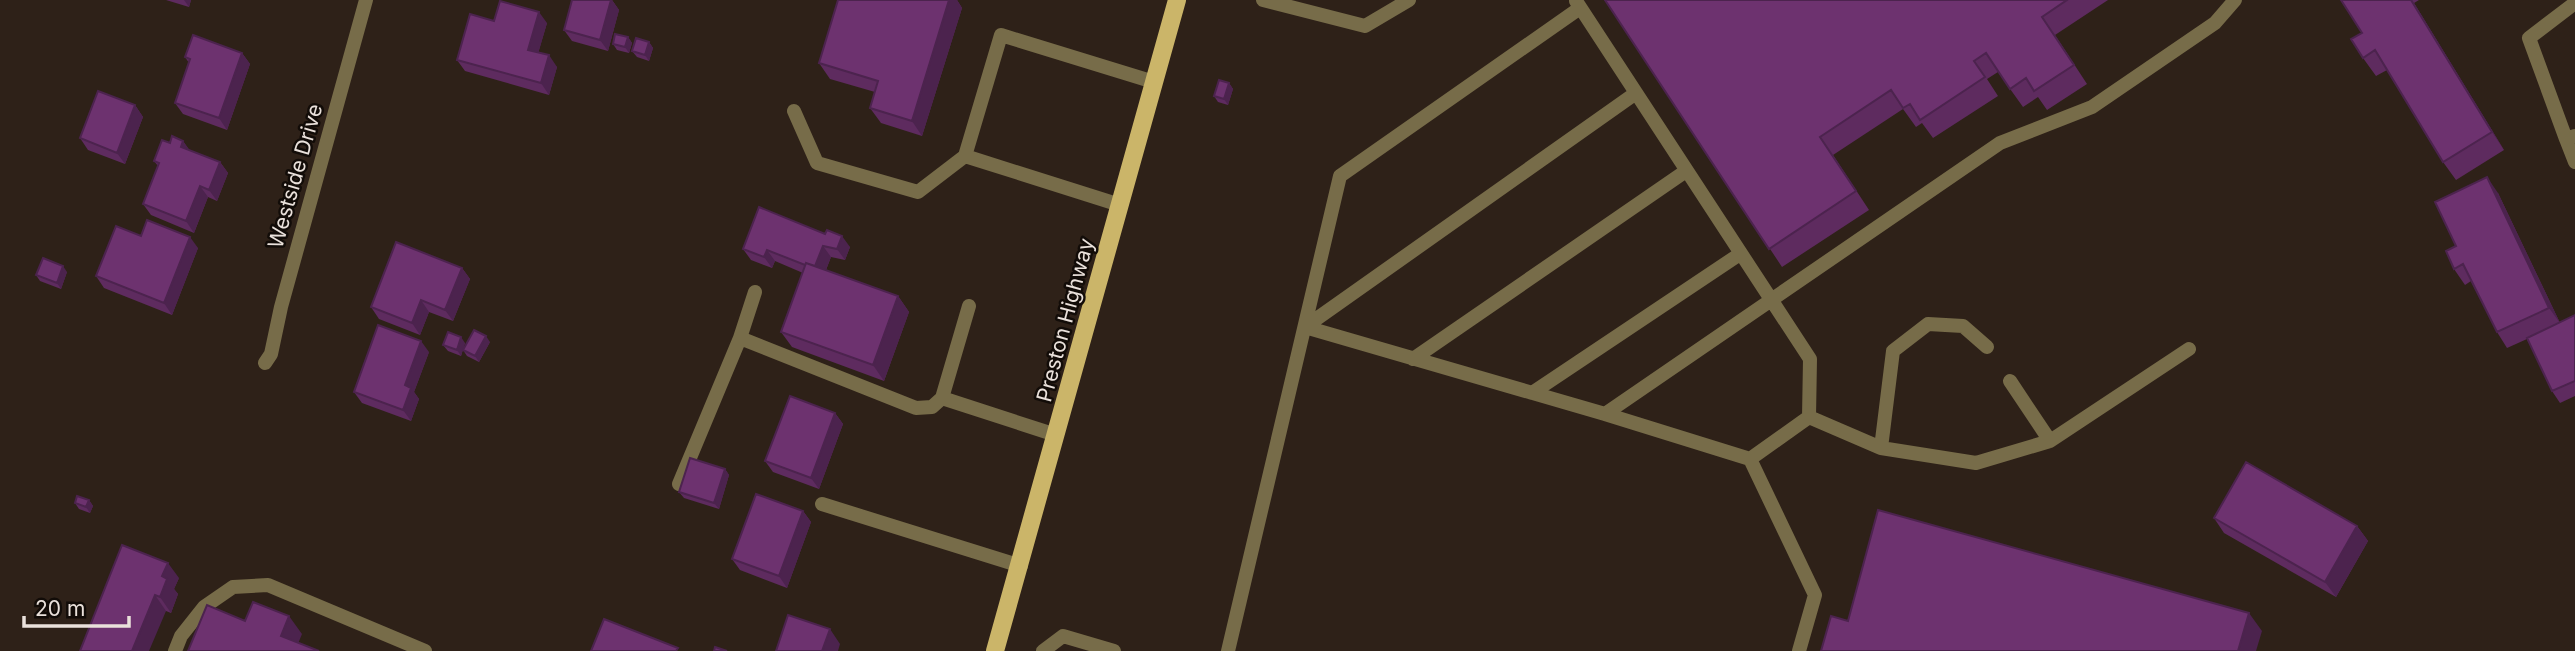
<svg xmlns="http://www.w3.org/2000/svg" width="2575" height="651" font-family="Inter,sans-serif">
<rect width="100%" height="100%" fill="#2e2118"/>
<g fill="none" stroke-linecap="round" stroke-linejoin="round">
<path stroke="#776c49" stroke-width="14" d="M1263,0L1365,26L1409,0
M1576,1L1810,359L1809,417L1750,459L1815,595L1799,651
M2575,3L2529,38L2566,139L2575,136
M794,111L817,163L918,192L965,156
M2566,139L2575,162
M1120,205L965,156L1001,35L1154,82
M1305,327L1605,414L2000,143L2092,107L2215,23L2235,0
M1305,327L1636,93
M740,338L755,292
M1413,359L1686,171
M2010,381L2050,441
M1532,393L1740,254
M942,398L969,306
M1605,414L1750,459
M1809,417L1881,448L1976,463L2050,441L2189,349
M1881,448L1893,351L1928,324L1963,326L1987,347
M679,484L740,338L916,408L932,407L942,398L1056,435
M822,504L1021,566
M175,651L181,636L204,607L233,587L268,585L425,651
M1043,651L1063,636L1114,651
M1228,651L1340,176L1580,8"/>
<path stroke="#776c49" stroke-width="14" d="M265,363L271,354L281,307L366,0"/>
<path stroke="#cbb569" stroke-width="18" d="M995,651L1177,0"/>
</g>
<path fill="#5e2b5f" d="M166,0H191L189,7Z
M572,0H612L619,10L608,51L572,41L564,30Z
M838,0H957L962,8L922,136L881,123L870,108L875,92L830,79L819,63Z
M1605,0H2108L2055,35L2087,84L2047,110L2038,97L2023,107L1998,72L1987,79L1998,96L1933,138L1922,123L1916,127L1903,109L1833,155L1869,210L1782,267Z
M2341,0H2419L2414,3L2504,150L2456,180L2443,162L2387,70L2376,76L2363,58L2362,33Z
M494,21L547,23L538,53L557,67L549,95L465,71L457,60Z
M628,37L632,43L629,53L617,50L613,44Z
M649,42L653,48L649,61L637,57L632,51Z
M242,53L250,64L227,130L183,114L175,103L189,63L185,57Z
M1229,83L1233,89L1228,105L1218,102L1214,96Z
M135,105L143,117L125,164L88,150L80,138Z
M183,141L189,150L220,162L228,173L217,201L208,197L194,233L151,215L143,204L158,166L154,161L170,143Z
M2498,193L2560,323L2575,315V396L2560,403L2552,391L2527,339L2507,348L2497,332L2471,281L2465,285L2454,269L2456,246Z
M759,207L850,247L845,260L831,257L826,270L898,296L909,312L884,381L792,347L781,332L803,273L775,261L772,268L751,260L743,249Z
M141,236L198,248L172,315L104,288L96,276Z
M462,268L470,279L453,321L429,312L420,335L379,319L371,307Z
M67,272L61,289L40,281L36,275Z
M490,342L479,362L467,356L463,350Z
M465,343L461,356L448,351L443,345Z
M429,352L414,392L419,399L411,421L362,403L354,392Z
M835,413L843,424L819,489L773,472L765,461Z
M725,469L729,475L719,509L684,498L679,492Z
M89,500L93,506L90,513L79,509L75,503Z
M803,511L811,522L787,588L740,570L732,559Z
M2214,518L2357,526L2368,541L2336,597L2224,533Z
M179,578L174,589L178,594L171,613L166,611L80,651Z"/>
<path fill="#4c234e" d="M184,0H191L189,7Z
M611,0H612L619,10L608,51L600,40Z
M949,0H957L962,8L922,136L912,121Z
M2411,0H2412L2504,150L2492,132Z
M539,12L547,23L536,61L528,50Z
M628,37L632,43L629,53L625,47Z
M649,42L653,48L649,61L645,55Z
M242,53L250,64L227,130L219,118Z
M549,55L557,67L549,95L541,83Z
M1229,83L1233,89L1228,105L1224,99Z
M135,105L143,117L125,164L117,153Z
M183,141L191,152L181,147Z
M220,162L228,173L217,201L209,190Z
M2487,177L2498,193L2560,323L2549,308Z
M200,186L208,197L194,233L186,221Z
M842,236L850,247L845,260L837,249Z
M190,237L198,248L172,315L164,303Z
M823,246L831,257L822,280L814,269Z
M767,250L775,261L772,268L764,257Z
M63,266L67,272L61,289L57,283Z
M462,268L470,279L453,321L445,310Z
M898,296L909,312L884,381L873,365Z
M421,300L429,312L420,335L412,323Z
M486,336L490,342L479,362L475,356Z
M461,337L465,343L461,356L457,350Z
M421,341L429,352L414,392L419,399L411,421L403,410L405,385Z
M835,413L843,424L819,489L811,478Z
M725,469L729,475L719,509L714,503Z
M89,500L93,506L90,513L86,507Z
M803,511L811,522L787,588L779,576Z
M2357,526L2368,541L2336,597L2325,582Z
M168,563L179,578L174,589L178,594L171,613L160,597L162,576Z
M155,595L166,611L149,651H132Z
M2249,613L2262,631L2256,651H2238Z
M289,616L302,634L295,651L281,636Z
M830,629L840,644L838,651H822Z"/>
<path fill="#6d326f" stroke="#4c234e" stroke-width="2" d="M572,0H611L600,40L564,30Z
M838,0H949L912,121L870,108L878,81L819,63Z
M1605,0H2067L2042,17L2074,65L2034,91L2026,78L2010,89L1986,53L1974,61L1985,77L1920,120L1910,104L1903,108L1891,90L1820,137L1856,191L1769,249Z
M2341,0H2411L2492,132L2443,162L2375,50L2363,58L2351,39L2362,33Z
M500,1L539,12L528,50L549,55L541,83L457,60L470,14L494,21Z
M615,34L628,37L625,47L613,44Z
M193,35L242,53L219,118L175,103L190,59L185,57Z
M636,38L649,42L645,55L632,51Z
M1219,80L1229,83L1224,99L1214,96Z
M98,91L135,105L117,153L80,138Z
M172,136L183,141L181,147L220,162L209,190L200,186L186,221L143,204L159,163L154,161L162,140L170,143Z
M2487,177L2549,308L2497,332L2463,264L2454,269L2446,251L2456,246L2435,202Z
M759,207L825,234L827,230L842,236L837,249L823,246L815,266L806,263L805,265L767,250L764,257L743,249Z
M147,220L190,237L164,303L96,276L116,226L141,236Z
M396,242L462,268L445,310L421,300L412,323L371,307Z
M43,258L63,266L57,283L36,275Z
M806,263L898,296L873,365L781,332Z
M2575,315V381L2552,391L2527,338Z
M378,325L421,341L405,385L411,388L403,410L354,392Z
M474,330L486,336L475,356L463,350Z
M448,332L461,337L457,350L443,345Z
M790,396L835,413L811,478L765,461Z
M690,458L725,469L714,503L679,492Z
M2246,462L2357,526L2325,582L2214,518Z
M756,494L803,511L779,576L732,559Z
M77,496L89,500L86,507L75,503Z
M1878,510L2249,613L2238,651H1821L1831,616L1848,621Z
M122,545L168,563L162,576L167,579L160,597L155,595L132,651H80Z
M253,602L289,616L281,636L319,651H188L207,605L245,621Z
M788,615L830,629L822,651H776Z
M604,619L678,648L676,651H591Z
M715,647L727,651H714Z"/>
<g text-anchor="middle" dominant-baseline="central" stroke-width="5" stroke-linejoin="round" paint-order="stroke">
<g font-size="21" fill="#eae1db" stroke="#120c08">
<text transform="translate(295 176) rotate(-74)">Westside Drive</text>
<text transform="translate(1065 320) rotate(-75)">Preston Highway</text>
</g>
</g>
<path d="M24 616v10h105v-10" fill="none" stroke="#eae1db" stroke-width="3.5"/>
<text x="35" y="616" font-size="21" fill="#eae1db" stroke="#120c08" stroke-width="5" paint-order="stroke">20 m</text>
</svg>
